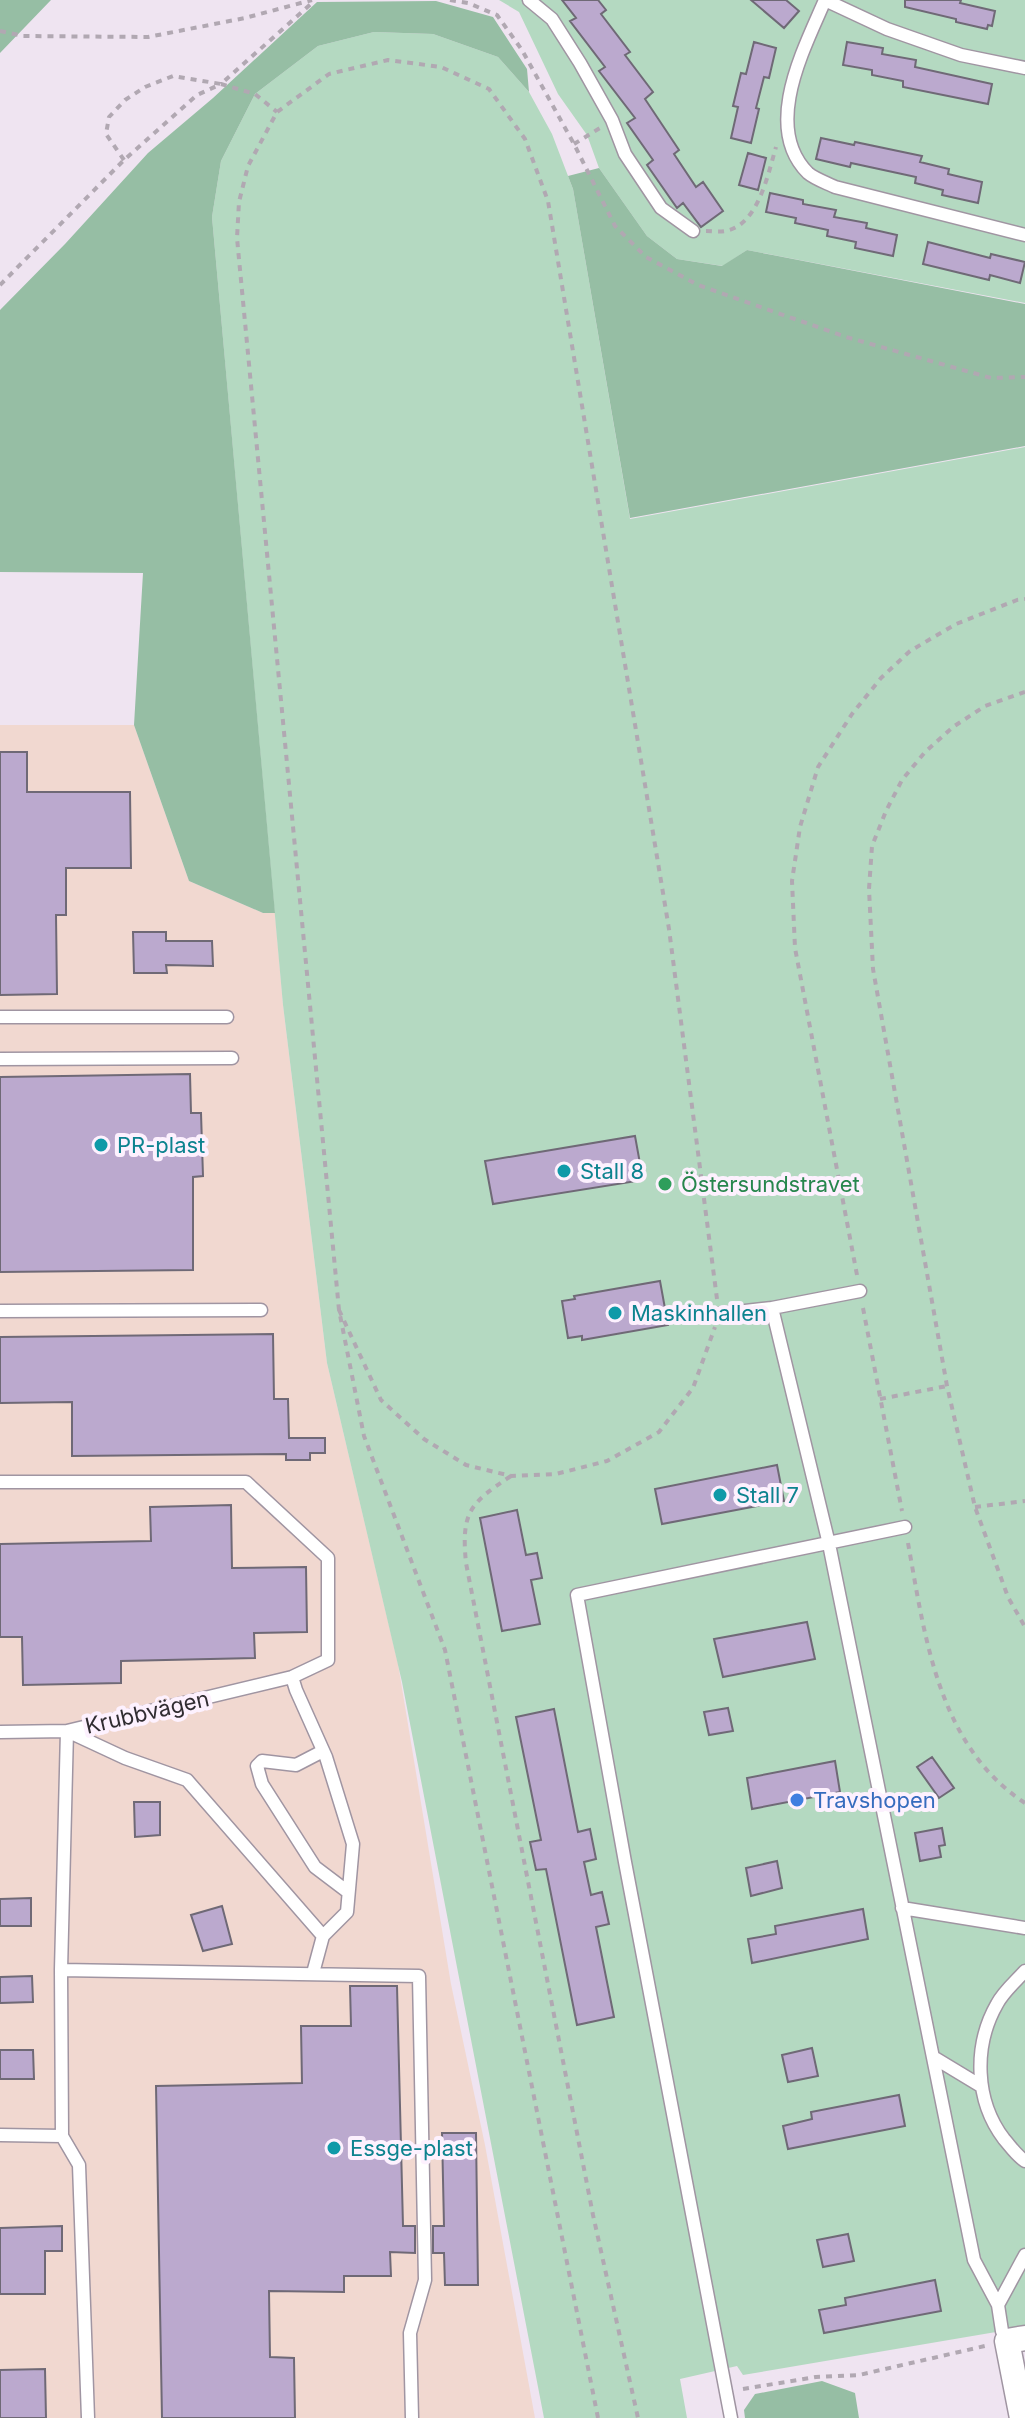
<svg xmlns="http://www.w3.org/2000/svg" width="1025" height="2418" font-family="Inter,sans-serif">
<rect width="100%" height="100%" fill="#efe4f1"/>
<path fill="#f1d8d0" d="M0,725H134L189,881L263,913H275L283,1005L327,1363L398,1664L451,1984L485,2145L535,2418H0Z"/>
<path fill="#b4d9c1" d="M499,0H1025V303L747,250L723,266L677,259L647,236L599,168L587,135L558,94L519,12Z
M374,32L433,34L498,57L529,92L552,134L573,189L630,519L1025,447V2327L743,2375L737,2366L680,2379L687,2418H544L402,1682L327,1363L283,1005L212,217L221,161L255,94L318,46Z"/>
<path fill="#96bea4" d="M0,0H51L0,53Z
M436,1L493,17L527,69L529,92L498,57L433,34L374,32L318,46L255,94L221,161L212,217L275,913H263L189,881L134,725L143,573L0,572V310L65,244L148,153L213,98L317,2Z
M599,168L647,236L677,259L722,266L747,250L1025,304V446L630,518L573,189L568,176Z
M822,2381L855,2393L859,2418H745L744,2410L755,2394Z"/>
<path fill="#bba9ce" stroke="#6f6976" stroke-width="2" d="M562,0H598L606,10L601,14L630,52L625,55L653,92L645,99L679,150L674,154L696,187L703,182L723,211L701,227L683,203L677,208L647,165L653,160L627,123L635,118L599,71L605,67L570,21L576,18Z
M751,0H786L799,11L784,28Z
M905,0H961L960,3L995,11L992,26L988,25L987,29L956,22V19L905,7Z
M754,42L776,48L769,78L764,77L756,108L759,109L751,143L731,138L738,107L733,106L741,73L746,74Z
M847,42L883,48L882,54L916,60L915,67L992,84L988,104L903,87V81L872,75V70L843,65Z
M821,138L854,145L855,142L922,156L920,162L949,169L948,174L982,182L978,203L942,195L943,190L915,183L916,177L851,163L850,167L816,159Z
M748,153L766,158L758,190L739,185Z
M770,193L803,200V204L836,210L834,217L867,223L866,228L897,235L893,256L855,248L856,242L827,236L828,230L795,223L796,218L766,212Z
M928,242L990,258L991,254L1025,262L1020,283L990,275L989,280L923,264Z
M0,752H27V792H130L131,868H66V915H56L57,994L0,995Z
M133,932H166V941H212L213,966L166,965L167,973H134Z
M190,1074L191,1113H201L203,1176L193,1177V1270L0,1272V1077Z
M635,1136L643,1180L493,1204L485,1161Z
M660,1281L668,1325L582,1340V1336L568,1338L562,1301L575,1299L574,1296Z
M273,1334L274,1399H288L289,1438H325V1453H310V1460H286V1454L72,1456V1402L0,1403V1337Z
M777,1465L784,1501L662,1524L655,1489Z
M231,1505L232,1568L306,1567L307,1632L254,1633L255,1658L121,1661V1683L23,1685L22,1637H0V1544L151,1541L150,1507Z
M517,1510L526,1555L537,1553L542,1578L531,1580L540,1624L502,1631L480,1518Z
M807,1622L815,1659L723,1677L714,1639Z
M728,1708L733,1731L709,1735L704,1712Z
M554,1709L578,1832L590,1829L596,1859L584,1862L591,1895L602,1892L609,1924L596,1927L614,2017L577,2025L546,1869L536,1870L530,1842L541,1840L516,1717Z
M932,1757L954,1788L939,1798L917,1767Z
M835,1761L840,1792L752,1809L747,1778Z
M134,1802H160V1835L135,1837Z
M942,1828L945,1845L939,1846L941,1857L920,1861L915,1833Z
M777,1861L782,1888L751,1896L746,1868Z
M31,1898V1926H0V1899Z
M222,1906L232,1944L203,1951L191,1915Z
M863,1909L868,1939L752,1963L748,1939L776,1934L775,1926Z
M32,1976L33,2002L0,2003V1977Z
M350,1986H397L403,2226H415V2253L390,2252L391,2276H344V2292L269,2291L270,2357L294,2358L295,2418H162L156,2086L302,2083L301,2026H351Z
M812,2048L818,2076L788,2082L782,2055Z
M0,2050H33L34,2079H0Z
M899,2095L905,2126L788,2149L783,2126L812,2119L811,2112Z
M442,2133H476L478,2285H445L444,2253H433V2226H444Z
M62,2226V2251H45V2294H0V2228Z
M848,2234L854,2261L823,2267L817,2240Z
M935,2280L941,2311L824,2333L819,2310L846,2305L845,2298Z
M45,2369L46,2418H0V2370Z"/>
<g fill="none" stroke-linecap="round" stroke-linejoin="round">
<g stroke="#a095a2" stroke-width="15">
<path id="lane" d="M529,0L552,19L580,63L612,120L625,154L661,208L693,231
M825,0C804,49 762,127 808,173C815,179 827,183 835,187L1025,235
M825,0L887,29L961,55L1025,68
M0,1017H227
M0,1059L232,1058
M860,1291L772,1308L829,1544L974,2260L998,2305L1002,2331L1007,2341
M0,1311L261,1310
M719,1314L772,1308
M0,1482H246L328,1558V1660L292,1677L67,1731L0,1732
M292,1677L296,1690L326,1757L353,1844L347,1912L323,1936L313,1973
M323,1751L296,1765L262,1761L257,1766L262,1784L315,1867L348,1892
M902,1908L1025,1928
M61,1970L419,1976L425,2280L410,2333L412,2418
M1025,1971C1016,1981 1003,1992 997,2004C973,2046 975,2101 1004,2139C1011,2147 1016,2155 1025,2161
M933,2057L981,2086
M0,2135L62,2136L61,1970L67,1731L125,1758L187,1780L323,1936
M62,2136L79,2165L88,2418
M998,2305L1025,2255
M731,2418L625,1862L577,1595L905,1527"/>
</g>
<g stroke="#a095a2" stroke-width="27">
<path id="street" d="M1022,2418L1007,2341L1025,2338"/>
</g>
<path stroke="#b1a8b2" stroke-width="4" stroke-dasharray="6 6" stroke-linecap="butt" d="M450,0L468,3L497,15L522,50L574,144L615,226L646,257L698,285L846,337L991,378L1025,377
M0,31L23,36L148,37L245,18L312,0
M574,144L600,128
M124,160L106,134L109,117L125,100L145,87L173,76L221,84L313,2
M706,231C712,231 719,232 725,231C758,226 768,174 776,147
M0,285L124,160L197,95L221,84L255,94L277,112
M1025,692L985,706L953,727L925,752L902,780L886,811L872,846L869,889L873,969L947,1386L975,1507L1008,1597L1025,1627
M857,1275L795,948L792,881L800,827L818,767L852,714L881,678L910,651L956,624L1017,600L1025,599
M863,1308L902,1511
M339,1310L381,1400L424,1439L466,1465L511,1476L556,1474L607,1461L659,1432L693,1388L715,1327
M880,1399L947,1386
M511,1476C470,1503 461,1512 466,1563L593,2215L638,2418
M975,1507L1025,1501
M908,1543C925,1637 938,1746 1025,1803
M743,2389L816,2377L859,2375L985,2346
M598,2418L445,1650L364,1436L339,1310L237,238L239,202L248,166L277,112L329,74L388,60L441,67L489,89L525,139L548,201L669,929L717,1299"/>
<use href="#lane" stroke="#fff" stroke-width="12"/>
<use href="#street" stroke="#fff" stroke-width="24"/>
</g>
<g fill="#0f9aa8" stroke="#fdf1fe" stroke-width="3">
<circle cx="101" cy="1145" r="8"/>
<circle cx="564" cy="1171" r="8"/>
<circle cx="615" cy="1313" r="8"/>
<circle cx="720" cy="1495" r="8"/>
<circle cx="334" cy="2148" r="8"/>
</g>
<circle fill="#2e9e5b" stroke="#fdf1fe" stroke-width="3" cx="665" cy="1184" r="8"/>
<circle fill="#3f7fe0" stroke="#fdf1fe" stroke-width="3" cx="797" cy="1800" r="8"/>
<g text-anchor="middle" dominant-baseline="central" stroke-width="8" stroke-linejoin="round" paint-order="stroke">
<g font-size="22" fill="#0d838f" stroke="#fdf1fe" text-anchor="start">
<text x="117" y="1145">PR-plast</text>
<text x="580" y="1171">Stall 8</text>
<text x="631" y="1313">Maskinhallen</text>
<text x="736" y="1495">Stall 7</text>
<text x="350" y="2148">Essge-plast</text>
</g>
<g font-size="22" fill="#27864d" stroke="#fdf1fe" text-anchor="start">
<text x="681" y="1184">Östersundstravet</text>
</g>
<g font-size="22" fill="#302c31" stroke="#fdf1fe">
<text transform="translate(147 1712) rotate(-13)">Krubbvägen</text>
</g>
<g font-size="22" fill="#366cbe" stroke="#fdf1fe" text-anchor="start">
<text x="813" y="1800">Travshopen</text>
</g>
</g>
</svg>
